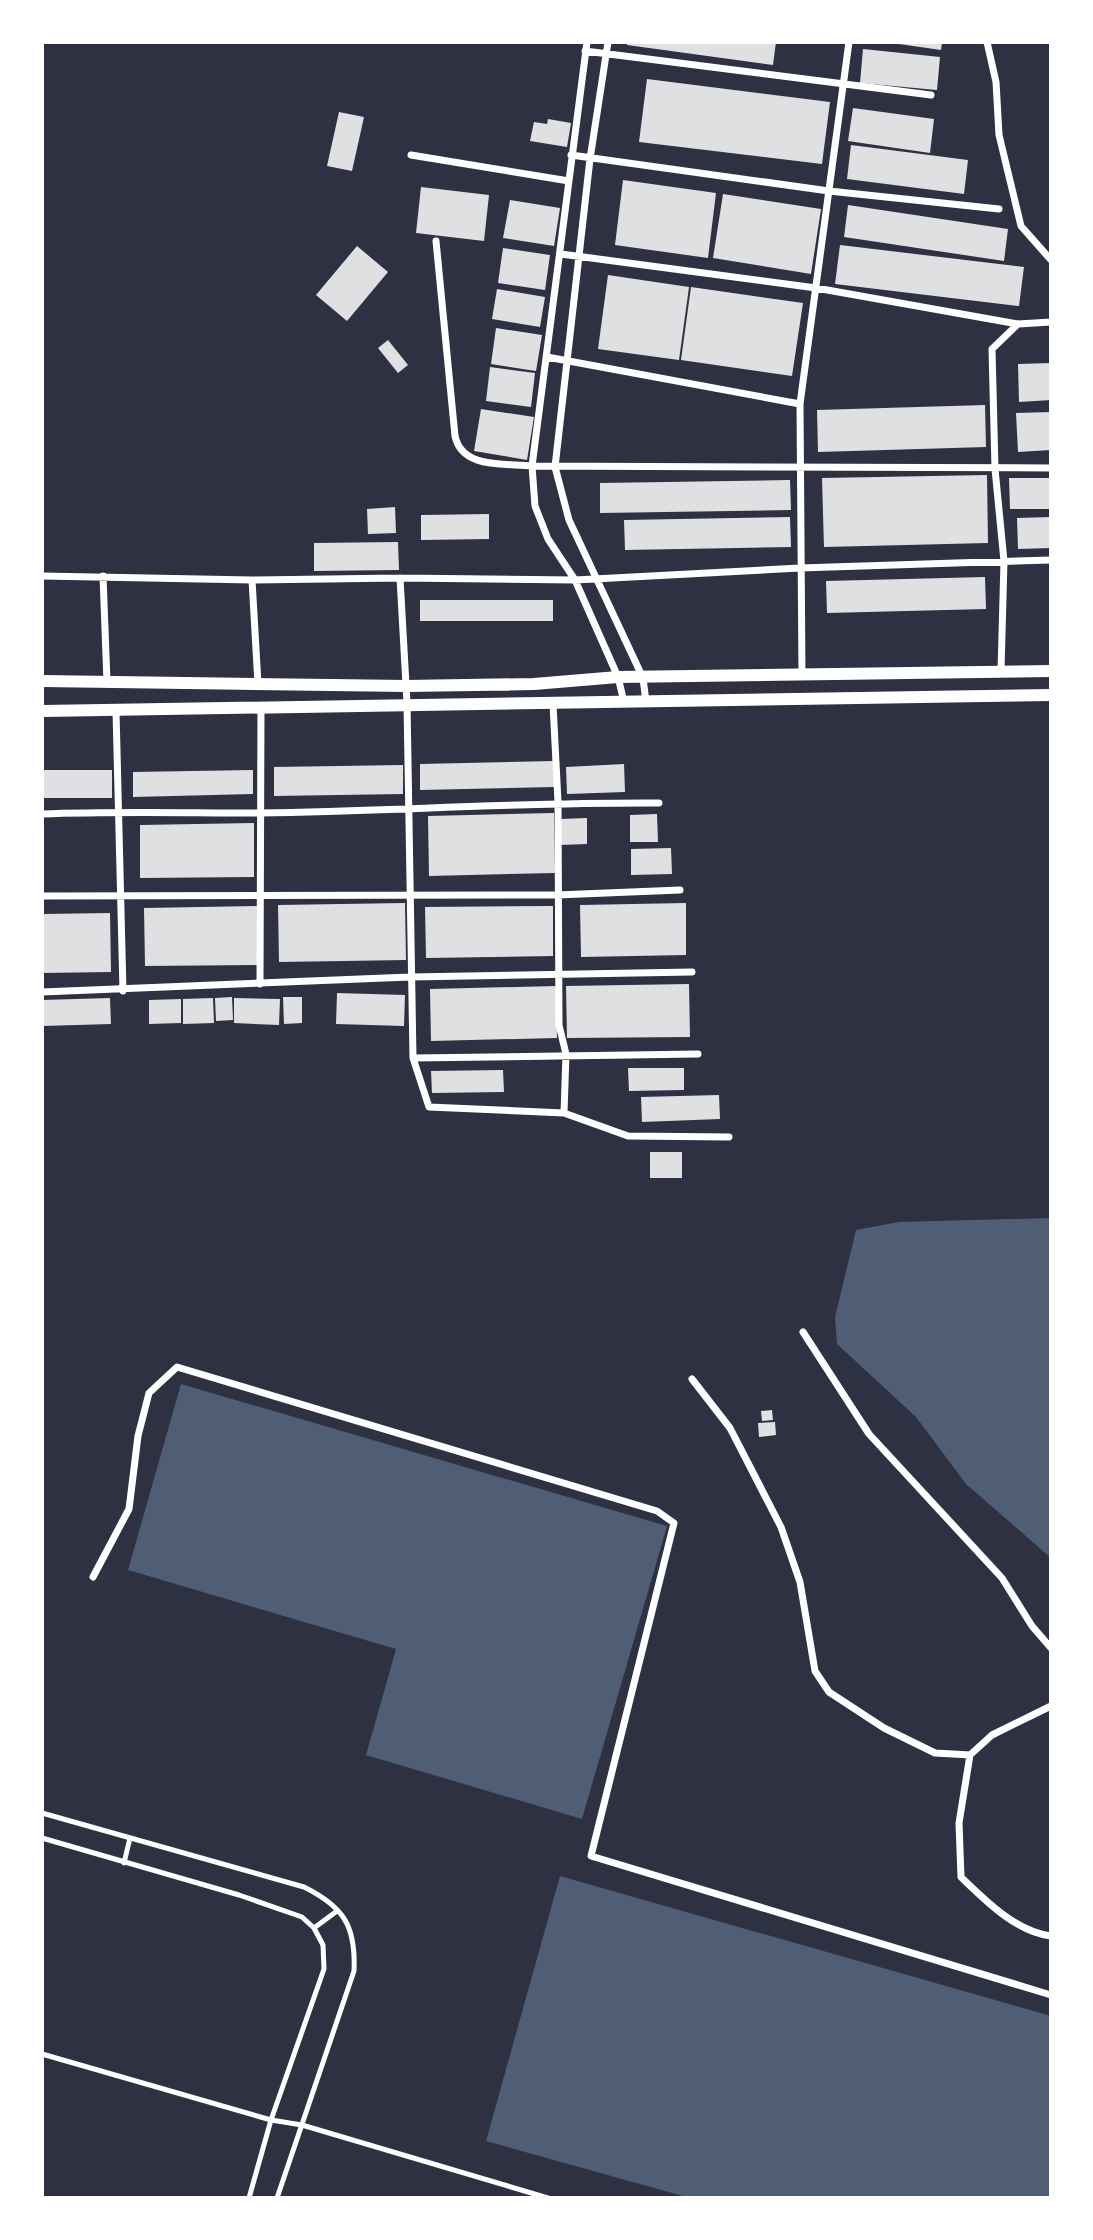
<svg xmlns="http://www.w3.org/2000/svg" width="1093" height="2240" font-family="'Space Grotesk',sans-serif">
<rect width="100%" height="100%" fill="#2d3142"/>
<path fill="#4f5d75" d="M1051,1218V1558L966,1484L916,1417L837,1344L835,1317L856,1230L899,1222Z
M181,1384L667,1526L582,1819L366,1755L396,1649L128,1570Z
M560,1876L1051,2016V2198H690L486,2141Z"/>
<path fill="#e0e0e3" d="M627,42H776L773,65L627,45Z
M885,42H942L941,50Z
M863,49L940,57L937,90L860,83Z
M647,79L830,102L822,164L639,142Z
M853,108L934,119L930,153L848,141Z
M339,112L364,117L352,171L327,166Z
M548,119L571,123L567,147L530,141L534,122L547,124Z
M851,145L968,160L964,194L847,179Z
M623,180L716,193L708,258L615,245Z
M421,187L489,195L484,241L416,233Z
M723,194L821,209L811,274L713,258Z
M510,200L560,208L554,246L503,238Z
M848,205L1008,229L1004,261L844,237Z
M840,245L1024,267L1019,306L835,284Z
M357,246L388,272L347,321L316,295Z
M503,248L550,255L545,290L498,283Z
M608,275L689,287L679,360L598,349Z
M691,287L803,303L792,376L681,360Z
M497,289L545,297L540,327L492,319Z
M496,328L542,335L536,371L491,364Z
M388,340L408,365L398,373L378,348Z
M1051,363V400L1019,402L1018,364Z
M490,367L535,373L531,407L486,401Z
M985,405L986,447L818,452L817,410Z
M481,409L534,417L527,460L474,451Z
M1051,412V450L1018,452L1016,413Z
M987,475L988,543L824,547L822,478Z
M1009,478H1051V509H1010Z
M790,480L791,510L600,513V483Z
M395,507L396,533L368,534L367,509Z
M489,514V539L421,540V515Z
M790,517L791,547L625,550L624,520Z
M1051,517V548L1018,549L1017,518Z
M398,542L399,570L314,571V543Z
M985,577L986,609L827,613L826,581Z
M420,600H553V621H420Z
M554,761L555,787L420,790V764Z
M624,764L625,792L567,794L566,767Z
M403,765V794L274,796V767Z
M42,770H112V798H42Z
M253,770V794L133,797V772Z
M554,813L555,873L429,876L428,816Z
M657,814L658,842H630V815Z
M587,818V844L559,845V819Z
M254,823V877L140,878V825Z
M671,848L672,874L631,875V849Z
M405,903L406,960L279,962L278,905Z
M686,903V955L581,957L580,905Z
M258,906L259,965L145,966L144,908Z
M553,906V956L426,958L425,907Z
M110,913L111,972L42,973V914Z
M689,984L690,1037L567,1038L566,986Z
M556,986L557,1038L431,1041L430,989Z
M337,993L405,995L404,1026L336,1024Z
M232,997L233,1020L216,1021L215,998Z
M283,997H302V1023L284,1024Z
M110,998L111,1024L42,1026V1000Z
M213,998L214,1023L183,1024V999Z
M234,998L280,999L279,1025L234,1023Z
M181,999V1023L149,1024V1000Z
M628,1068H684V1090L629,1091Z
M503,1070L504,1092L432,1093L431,1071Z
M719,1095L720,1119L642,1122L641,1097Z
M650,1152H682V1178H650Z
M772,1410L773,1420L762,1421L761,1411Z
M775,1422L776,1435L759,1437L758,1423Z"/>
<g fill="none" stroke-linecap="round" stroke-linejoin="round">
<path stroke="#fff" stroke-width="5" d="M42,1813L304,1887C344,1907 356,1926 354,1971L277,2198
M42,1838L239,1895L302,1917L314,1928L323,1945L324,1969L271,2120L249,2198
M124,1863L130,1838
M314,1928L337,1911
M42,2054L271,2120L302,2125L548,2198"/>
<path stroke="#fff" stroke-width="7" d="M587,42L532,466L535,506L548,539L575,580L618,677L624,702
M608,42L590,159L555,467L569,520L643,678L646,702
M987,42L996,82L999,135L1021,226L1051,260
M585,51L931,95
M411,155L569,181
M571,155L829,191L999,209
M436,241L455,436C462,469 504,463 532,466L1051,468
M561,254L816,288L1018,324L1051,322
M547,357L800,404
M42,576L252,580L400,578
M103,576L107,682
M252,580L258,684
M1001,671L1004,561L995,469L992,349L1018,324
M802,675L800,404L849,42
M553,704L558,802L559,1025L566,1054L564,1113
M116,711L123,991
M42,814C115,811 187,813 260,813C393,811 526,802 659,803
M42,896L557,895L680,890
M260,984L261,707
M42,992L410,977L692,972
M413,1058L698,1054
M729,1137L628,1136L564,1113L429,1107L413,1058L407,703L400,578L575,580L800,568L1051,560
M803,1332L869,1434L1002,1578L1032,1626L1051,1648
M692,1379L730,1428L781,1527L800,1582L815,1671L829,1692L884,1728L935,1753L970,1755L992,1735L1051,1706
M93,1577L129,1509L138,1436L149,1393L177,1367L657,1511L674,1523L591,1856L1051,1995
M970,1755L959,1823L961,1877C985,1900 1016,1932 1051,1936"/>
<path stroke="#fff" stroke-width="12" d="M42,681L406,686L534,684L618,677L1051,671
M42,711L1051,695"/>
</g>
<rect width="1093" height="2240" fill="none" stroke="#ffffff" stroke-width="88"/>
</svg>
